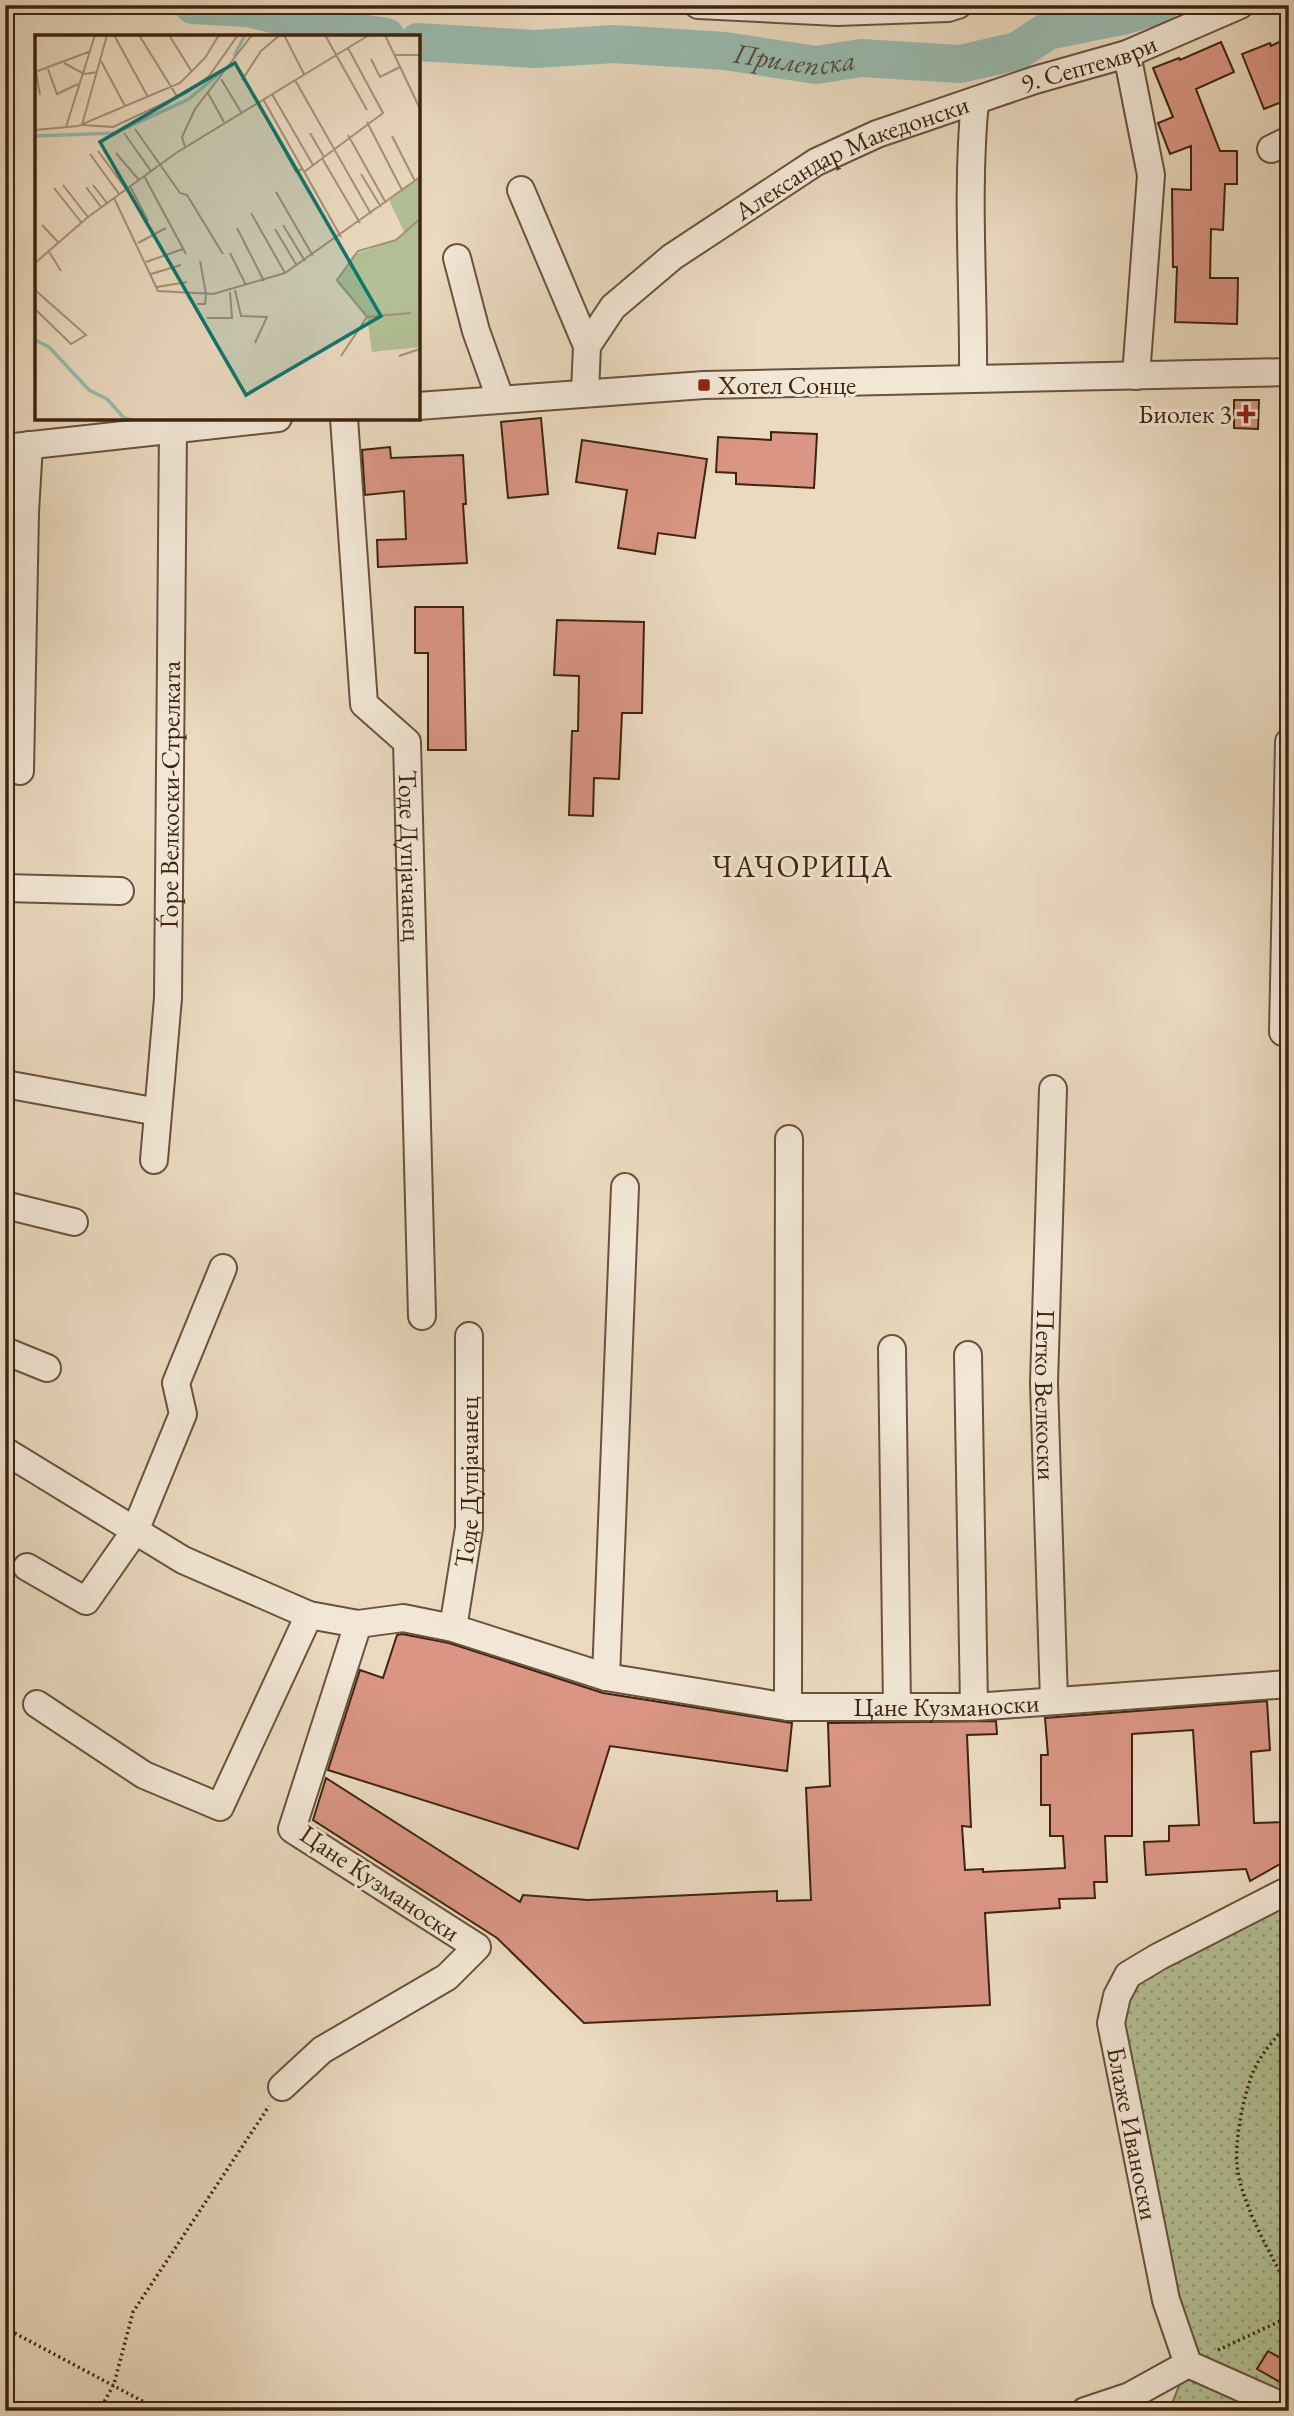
<svg xmlns="http://www.w3.org/2000/svg" width="1294" height="2416" font-family="'EB Garamond',serif">
<defs>
<pattern id="park-dots" width="8" height="8" patternUnits="userSpaceOnUse" patternTransform="scale(1.75)"><rect width="8" height="8" fill="#b3c095"/><path d="M2 2h.1M6 6h.1" fill="none" stroke="#939c78" stroke-width="1.8" stroke-linecap="round"/></pattern>
</defs>
<rect width="100%" height="100%" fill="#ebdac0"/>
<filter id="stains"><feTurbulence type="fractalNoise" baseFrequency=".00286" numOctaves="4"/><feColorMatrix values="0 0 0 0 .2 0 0 0 0 .09 0 0 0 0 .02 0 0 0 .5 -.17"/></filter>
<radialGradient id="worn" r=".72"><stop offset=".6" stop-color="#630" stop-opacity="0"/><stop offset="1" stop-color="#630" stop-opacity=".3"/></radialGradient>
<path fill="url(#park-dots)" stroke="#787252" stroke-width="2" d="M1289,1890V2411H1169L1188,2364L1117,1996Z"/>
<g fill="none" stroke-linecap="round" stroke-linejoin="round">
<g stroke="#99bbaf" stroke-width="38">
<path d="M193,5L248,8L330,28L386,37"/>
<path id="s1" d="M418,42L535,49L614,44L725,51L816,65L861,58L960,64L1017,51L1048,31L1122,16L1160,5"/>
</g>
</g>
<path fill="#da9584" stroke="#3e240f" stroke-width="2" d="M1289,37V99L1264,109L1242,54L1270,43L1271,46Z
M1221,42L1234,72L1196,89L1220,151H1237V184H1225L1223,230L1211,229L1210,278H1238L1237,324L1175,322L1177,267H1173L1172,189L1191,190V146L1170,154L1158,123L1173,117L1153,68L1179,58L1180,60Z
M1234,400H1259L1258,429L1234,428Z
M541,418L548,494L508,498L501,422Z
M771,432L817,434L814,488L736,484V473L716,472L718,437L771,440Z
M582,440L707,459L695,538L658,533L655,554L618,548L627,490L576,482Z
M390,447L391,458L463,455L466,504H463L467,563L378,567L377,540L406,539L404,491L365,495L362,450Z
M415,607H463L466,750H428V653H415Z
M557,620L644,622L642,713H622L619,779L594,778L593,816L569,815L572,731H578L579,676L554,675Z
M402,1634L449,1643L603,1693L792,1723L787,1771L610,1746L578,1849L328,1770L360,1670L383,1678L397,1635Z
M1267,1701L1270,1750L1251,1752L1254,1823L1289,1822V1859L1250,1881L1246,1869L1146,1875L1144,1842L1169,1841V1826L1199,1825L1193,1730L1132,1734V1836H1105L1107,1882H1094L1095,1898L1059,1899L1060,1908L985,1913L990,2005L584,2023L497,1938L313,1820L326,1778L520,1902L523,1895L588,1900L777,1891V1901L811,1900L806,1788L830,1786L828,1723L996,1721L997,1734L967,1735L971,1827L962,1826L965,1870L983,1869V1872L1065,1868L1063,1836H1050V1805H1041V1755H1048L1045,1718Z
M1268,2351L1289,2363V2387L1257,2369Z"/>
<g fill="none" stroke-linecap="round" stroke-linejoin="round">
<g stroke="#69523b" stroke-width="30">
<g id="minor">
<path d="M698,5L837,12L948,8L958,5"/>
<path d="M1127,54L1151,175L1136,376"/>
<path d="M1271,149L1289,140"/>
<path d="M521,190L587,346"/>
<path d="M457,258L476,331L500,398"/>
<path d="M973,378C974,286 966,193 975,101"/>
<path id="s2" d="M585,393L587,346L613,307L672,257L816,162L877,134L1035,80L1127,54L1240,5"/>
<path d="M418,406L704,385L1289,372"/>
<path id="s3" d="M344,418L364,704L407,742L422,1316"/>
<path d="M5,448L278,418"/>
<path d="M1289,742L1283,1032H1289"/>
<path d="M20,771L25,512L29,445"/>
<path d="M5,888L120,891"/>
<path d="M5,1084L158,1112"/>
<path id="s4" d="M1053,1089L1044,1383L1054,1701"/>
<path id="s5" d="M154,1160L168,998L173,429"/>
<path d="M5,1205L74,1222"/>
<path d="M892,1349L897,1706"/>
<path d="M5,1351L47,1368"/>
<path d="M968,1355L974,1707"/>
<path id="s6" d="M5,1451L183,1560L309,1615L358,1624L403,1618L453,1628L606,1677L788,1707H974L1289,1684"/>
<path d="M27,1567L86,1601L135,1531L183,1414L176,1383L223,1268"/>
<path id="s7" d="M453,1628L469,1528V1336"/>
<path d="M606,1677L625,1187"/>
<path d="M37,1704L144,1775L220,1807L309,1615"/>
<path d="M788,1707L789,1139"/>
<path id="s8" d="M1289,1890L1158,1957L1128,1975L1117,1996L1111,2023L1166,2300L1188,2364L1289,2409"/>
<path d="M282,2087L322,2050L447,1977L477,1947L292,1829L358,1624"/>
<path d="M1085,2411L1130,2396L1188,2364"/>
</g>
</g>
<path stroke="#3e240f" stroke-width="3.5" stroke-dasharray="2 3.5" stroke-linecap="butt" d="M1289,2022C1276,2038 1259,2055 1252,2075C1243,2099 1235,2138 1237,2164C1239,2198 1271,2257 1289,2287
M5,2328L161,2411
M1218,2350L1289,2317
M99,2411L114,2384L133,2312L269,2106"/>
<use href="#minor" stroke="#f2e7d6" stroke-width="26"/>
</g>
<g fill="#8f2418" stroke="#f2e7d6" stroke-width="2.5">
<rect x="697" y="378" width="14" height="14" rx="3.5"/>
<path d="M1242.5 403.5h7v7h7v7h-7v7h-7v-7h-7v-7h7z"/>
</g>
<g text-anchor="middle" dominant-baseline="central" stroke-width="6" stroke-linejoin="round" paint-order="stroke">
<g font-size="26" fill="#3e240f" stroke="#f2e7d6">
<text stroke="none"><textPath href="#s2" startOffset="634">9. Септември</textPath></text>
<text stroke="none"><textPath href="#s2" startOffset="378">Александар Македонски</textPath></text>
<text stroke="none"><textPath href="#s5" startOffset="366">Ѓоре Велкоски-Стрелката</textPath></text>
<text stroke="none"><textPath href="#s3" startOffset="458">Тоде Дупјачанец</textPath></text>
<text stroke="none"><textPath href="#s4" startOffset="306">Петко Велкоски</textPath></text>
<text stroke="none"><textPath href="#s7" startOffset="147">Тоде Дупјачанец</textPath></text>
<text stroke="none"><textPath href="#s6" startOffset="996">Цане Кузманоски</textPath></text>
<text transform="translate(380 1883) rotate(34)">Цане Кузманоски</text>
<text stroke="none"><textPath href="#s8" startOffset="346">Блаже Иваноски</textPath></text>
</g>
<g font-size="26" fill="#3e240f" stroke="#f2e7d6" text-anchor="start">
<text x="718" y="385">Хотел Сонце</text>
<text x="1232" y="414" text-anchor="end">Биолек 3</text>
</g>
<g font-size="28" font-style="italic" fill="#554a37" stroke="#f2e7d6">
<text stroke="none"><textPath href="#s1" startOffset="378">Прилепска</textPath></text>
</g>
<g font-size="30" letter-spacing="2" fill="#3e240f" stroke="#f2e7d6">
<text x="803" y="866">ЧАЧОРИЦА</text>
</g>
</g>
<g transform="translate(35 35)">
<rect width="385" height="385" fill="#ebdac0"/>
<path d="M385,142V312L337,317L332,282L302,248L318,220L361,205L369,197L354,165Z" fill="#b3c095"/>
<path d="M379,282L382,310L338,315L334,287Z" fill="#b3c095"/>
<path fill="none" stroke="#99bbaf" stroke-width="3.5" d="M199,21L210,0M0,101L80,98L154,64L187,36M0,305L14,312L54,355L72,364L89,383L97,385"/>
<path fill="none" stroke="#a69179" stroke-width="2" d="M79,0L113,62M104,0L143,63M134,0L157,37M249,0L269,39M290,0L332,75M350,0L385,74M359,20H385M336,24L345,42L365,32M66,26L90,71M29,28L49,39L63,37M13,34L22,59L43,49M0,37L56,16M1,37L5,60M186,44L206,77M207,45L226,16L245,0M260,45L336,179M173,58L189,87M237,59L278,130M228,64L306,202M223,67L261,137L267,134M332,87L367,155M47,90L78,92L153,57L174,41L203,0M47,90L72,0M31,92L60,0M100,94L145,158L152,160L188,219M0,95L43,91L145,48L170,23L184,0M89,98L116,136M275,98L289,122M313,100L351,168M357,101L380,146M150,112L147,102L160,74L217,0M63,116L91,154M81,118L104,145M55,119L84,159M287,123L325,188M269,137L348,78L313,13M326,139L346,172M109,141L151,219M28,150L53,182M58,150L72,168M95,151L113,186M51,152L66,172M19,153L46,187M241,157L278,221M79,163L123,256L178,259L250,238L385,142M216,178L250,238M7,190L23,207M248,190L270,226M202,193L229,246M240,194L262,231M103,208L131,193M13,215L26,236M195,218L211,250M111,227L148,214M0,228L53,182L141,118L334,0M116,239L146,230M122,252L152,247M0,255L51,300L36,309L0,274M200,255L206,281L232,282L220,308M162,269H170L171,259L165,226M376,278L332,282L302,245L323,216L361,205L385,184M172,283H197L195,257M306,321L332,282M364,321L385,314"/>
<path fill="#0f766e" fill-opacity="0.15" stroke="#0f766e" stroke-width="3.5" d="M200,28L346,281L211,360L65,107Z"/>
<rect width="385" height="385" fill="none" stroke="#3e240f" stroke-width="3.5"/>
</g>
<rect width="1294" height="2416" fill="none" stroke="#ebdac0" stroke-width="28"/>
<rect x="7" y="7" width="1280" height="2402" fill="none" stroke="#3e240f" stroke-width="3.5"/>
<rect x="14" y="14" width="1266" height="2388" fill="none" stroke="#3e240f" stroke-width="2"/>
<rect width="100%" height="100%" filter="url(#stains)"/>
<rect width="100%" height="100%" fill="url(#worn)"/>
</svg>
